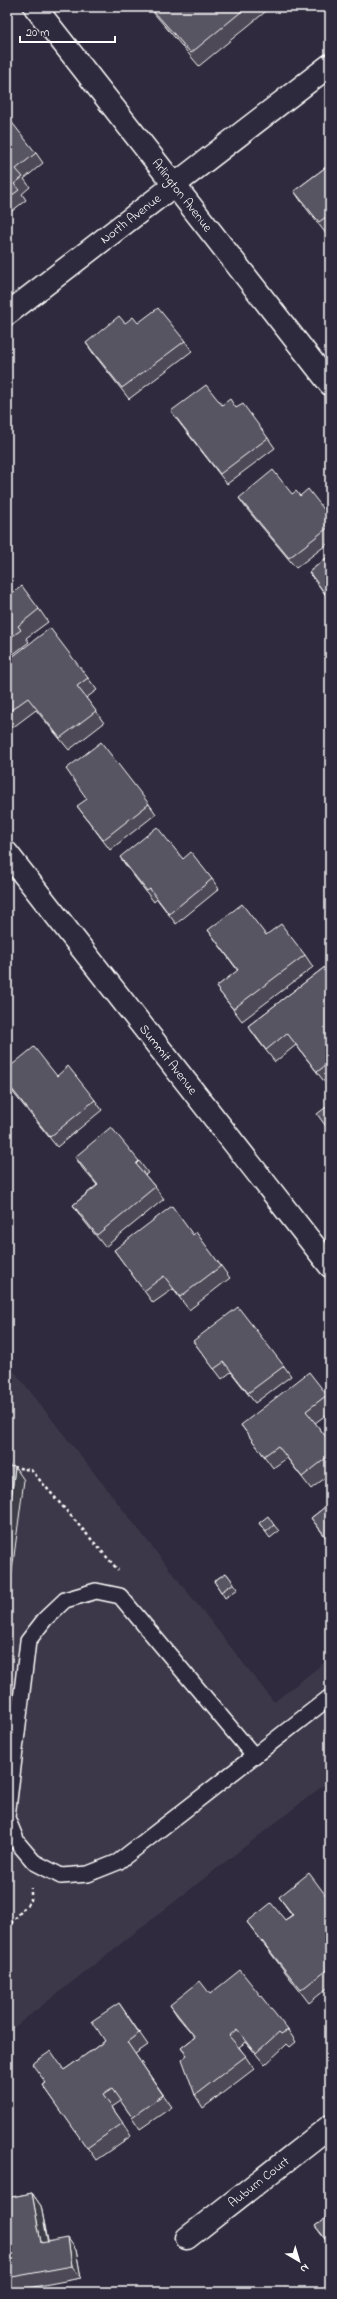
<svg xmlns="http://www.w3.org/2000/svg" width="337" height="2299" font-family="'Indie Flower',sans-serif">
<rect width="100%" height="100%" fill="#2f2a3d"/>
<filter id="ink" filterUnits="userSpaceOnUse"><feTurbulence type="fractalNoise" baseFrequency=".025" numOctaves="2"/><feDisplacementMap in="SourceGraphic" scale="8" xChannelSelector="R" yChannelSelector="G"/><feConvolveMatrix kernelMatrix="1 2 1 2 8 2 1 2 1" color-interpolation-filters="sRGB"/></filter>
<g filter="url(#ink)">
<path fill="#3c3749" d="M7,1362L274,1702L330,1658V1780L7,2033Z"/>
<g fill="none" stroke-linecap="round" stroke-linejoin="round">
<g stroke="#fff" stroke-width="18">
<path id="lane" d="M7,1817L28,1641L45,1619L65,1600L96,1591L120,1596L254,1756
M7,1818L17,1842L34,1862L61,1876L88,1874L118,1862L330,1697"/>
</g>
<g stroke="#fff" stroke-width="25">
<g id="street">
<path id="s1" d="M35,7L330,384"/>
<path id="s2" d="M7,314L330,65"/>
<path id="s3" d="M7,853L330,1266"/>
<path id="s4" d="M187,2238L330,2126"/>
</g>
</g>
<path stroke="#fff" stroke-width="2.5" stroke-dasharray="3 3" stroke-linecap="butt" d="M7,1466L31,1470L118,1570
M7,1928L31,1900V1888"/>
<use href="#lane" stroke="#2f2a3d" stroke-width="15"/>
<use href="#street" stroke="#2f2a3d" stroke-width="22"/>
</g>
<path fill="#4d4956" stroke="#fff" d="M149,7H269L270,8L199,66L152,11Z
M7,122L36,153L43,163L24,179L30,187L22,194L26,200L7,215Z
M330,164V233L327,235L303,204L294,191Z
M125,323H138L185,341L192,351L129,399L93,353L86,343Z
M222,405L236,408L268,438L275,448L227,484L178,421L171,411Z
M300,496L330,517V542L296,568L246,508L239,498Z
M330,555V601L309,572Z
M7,597L39,609L48,622L26,638L29,642L7,659Z
M7,661L88,678L97,690L86,698L104,723L69,750L36,710L12,728L7,721Z
M149,804L156,814L110,850L77,806Z
M120,857L183,859L212,879L219,889L176,924L157,899L154,902L127,867Z
M208,930L266,935L305,955L313,967L242,1021L216,987L238,971Z
M330,963V1081L326,1084L296,1045L275,1062L257,1039L248,1026Z
M7,1039L10,1043L7,1046Z
M7,1069L57,1076L95,1100L102,1110L57,1147L7,1085Z
M75,1157L139,1161L148,1173L145,1175L155,1187L164,1199L105,1247L81,1217L73,1205L97,1185L83,1169Z
M193,1235L221,1266L230,1278L189,1310L173,1289L153,1303L114,1250Z
M193,1341L284,1366L291,1376L255,1403L231,1372L222,1379Z
M327,1395L330,1399V1412L315,1423L330,1442V1474L311,1489L287,1458L273,1468L241,1425Z
M330,1503V1543L311,1518Z
M259,1523L274,1525L279,1531L270,1538Z
M226,1573L238,1589L225,1598L214,1581Z
M279,1897L330,1901V1986L309,2003L256,1934L247,1922L285,1920L292,1915Z
M210,1994L288,2030L296,2042L290,2047L287,2044L265,2065L246,2042L239,2047L254,2069L203,2108L195,2095L187,2056L181,2048L195,2037L178,2017L170,2005Z
M119,2003L148,2045L135,2054L172,2107L140,2129L121,2101L112,2107L131,2136L96,2160L43,2085L105,2041Z
M32,2193L41,2206L48,2241L76,2250L81,2278L7,2292V2198Z
M330,2215V2246L315,2226Z"/>
<path fill="#3e3c46" stroke="#fff" d="M15,1467L24,1480L7,1609V1531Z
M32,2193L41,2206L50,2255L41,2243Z
M68,2238L76,2250L81,2278L72,2266Z"/>
<path fill="#595564" stroke="#fff" d="M150,7H247L191,53Z
M10,120L36,153L16,169L23,177L14,184L19,190L7,199V122Z
M330,164V214L319,222L294,191Z
M158,308L185,341L122,388L86,343L119,316L125,323L133,317L138,323Z
M206,385L222,405L230,399L236,408L243,404L268,438L220,474L171,411Z
M273,470L292,494L296,491L300,496L308,489L330,517V526L289,558L239,498Z
M330,555V600L309,572Z
M22,586L39,609L18,626L21,630L7,640V597Z
M50,628L88,678L77,686L96,711L60,738L28,698L7,713V661Z
M101,742L149,804L103,840L77,806L87,799L66,769Z
M157,827L183,859L191,852L212,879L169,914L150,889L147,891L120,857Z
M242,904L266,935L281,924L305,955L233,1009L216,987L238,970L208,930Z
M330,963V1013L328,1014L330,1017V1062L317,1072L287,1033L266,1050L248,1026Z
M34,1047L57,1076L68,1066L95,1100L50,1137L7,1083V1069Z
M330,1104V1132L317,1114Z
M111,1127L139,1161L136,1164L155,1187L97,1235L73,1205L98,1185L75,1157Z
M172,1206L193,1235L196,1232L221,1266L180,1297L164,1276L144,1291L114,1250Z
M238,1307L284,1366L248,1393L224,1362L214,1369L193,1341Z
M309,1372L327,1395L306,1411L330,1442V1455L302,1477L278,1446L264,1456L241,1425Z
M7,1466L15,1467L7,1531Z
M330,1503V1542L311,1518Z
M268,1516L274,1525L266,1532L259,1523Z
M226,1573L234,1583L221,1592L214,1581Z
M309,1873L330,1901V1967L301,1990L247,1922L271,1903L285,1920L293,1915L279,1897Z
M240,1970L288,2030L281,2034L279,2032L256,2053L237,2029L229,2036L246,2056L195,2095L182,2059L187,2055L181,2048L195,2037L170,2005L200,1981L210,1994Z
M119,2003L139,2033L127,2042L163,2095L132,2117L112,2089L103,2095L123,2123L87,2148L43,2085L46,2083L32,2064L51,2051L64,2070L105,2041L92,2021Z
M32,2193L41,2243L68,2238L72,2266L7,2278V2198Z
M330,2215V2244L315,2226Z
M285,2288L288,2292H280Z"/>
</g>
<g text-anchor="middle" dominant-baseline="central" stroke-width="3" stroke-linejoin="round" paint-order="stroke">
<g font-size="13" fill="#fff" stroke="#2f2a3d">
<text stroke="none"><textPath href="#s1" startOffset="239">Arlington Avenue</textPath></text>
<text stroke="none"><textPath href="#s2" startOffset="156">North Avenue</textPath></text>
<text stroke="none"><textPath href="#s3" startOffset="262">Summit Avenue</textPath></text>
<text stroke="none"><textPath href="#s4" startOffset="91">Auburn Court</textPath></text>
</g>
</g>
<rect width="337" height="2299" fill="none" stroke="#2f2a3d" stroke-width="24"/>
<rect x="12" y="12" width="313" height="2275" fill="none" stroke="#fff" stroke-width="1.5" filter="url(#ink)"/>
<g transform="translate(299 2261) rotate(142)" stroke="#2f2a3d" stroke-width="3" paint-order="stroke">
<path d="M0-3L7 15L0 10L-7 15Z" fill="#ffffff"/>
<text y="-6" font-size="11" font-weight="bold" text-anchor="middle" fill="#ffffff">N</text>
</g>
<path d="M20 36v6h95v-6" fill="none" stroke="#ffffff" stroke-width="2"/>
<text x="26" y="36" font-size="12" fill="#ffffff" stroke="#2f2a3d" stroke-width="3" paint-order="stroke">20 m</text>
</svg>
